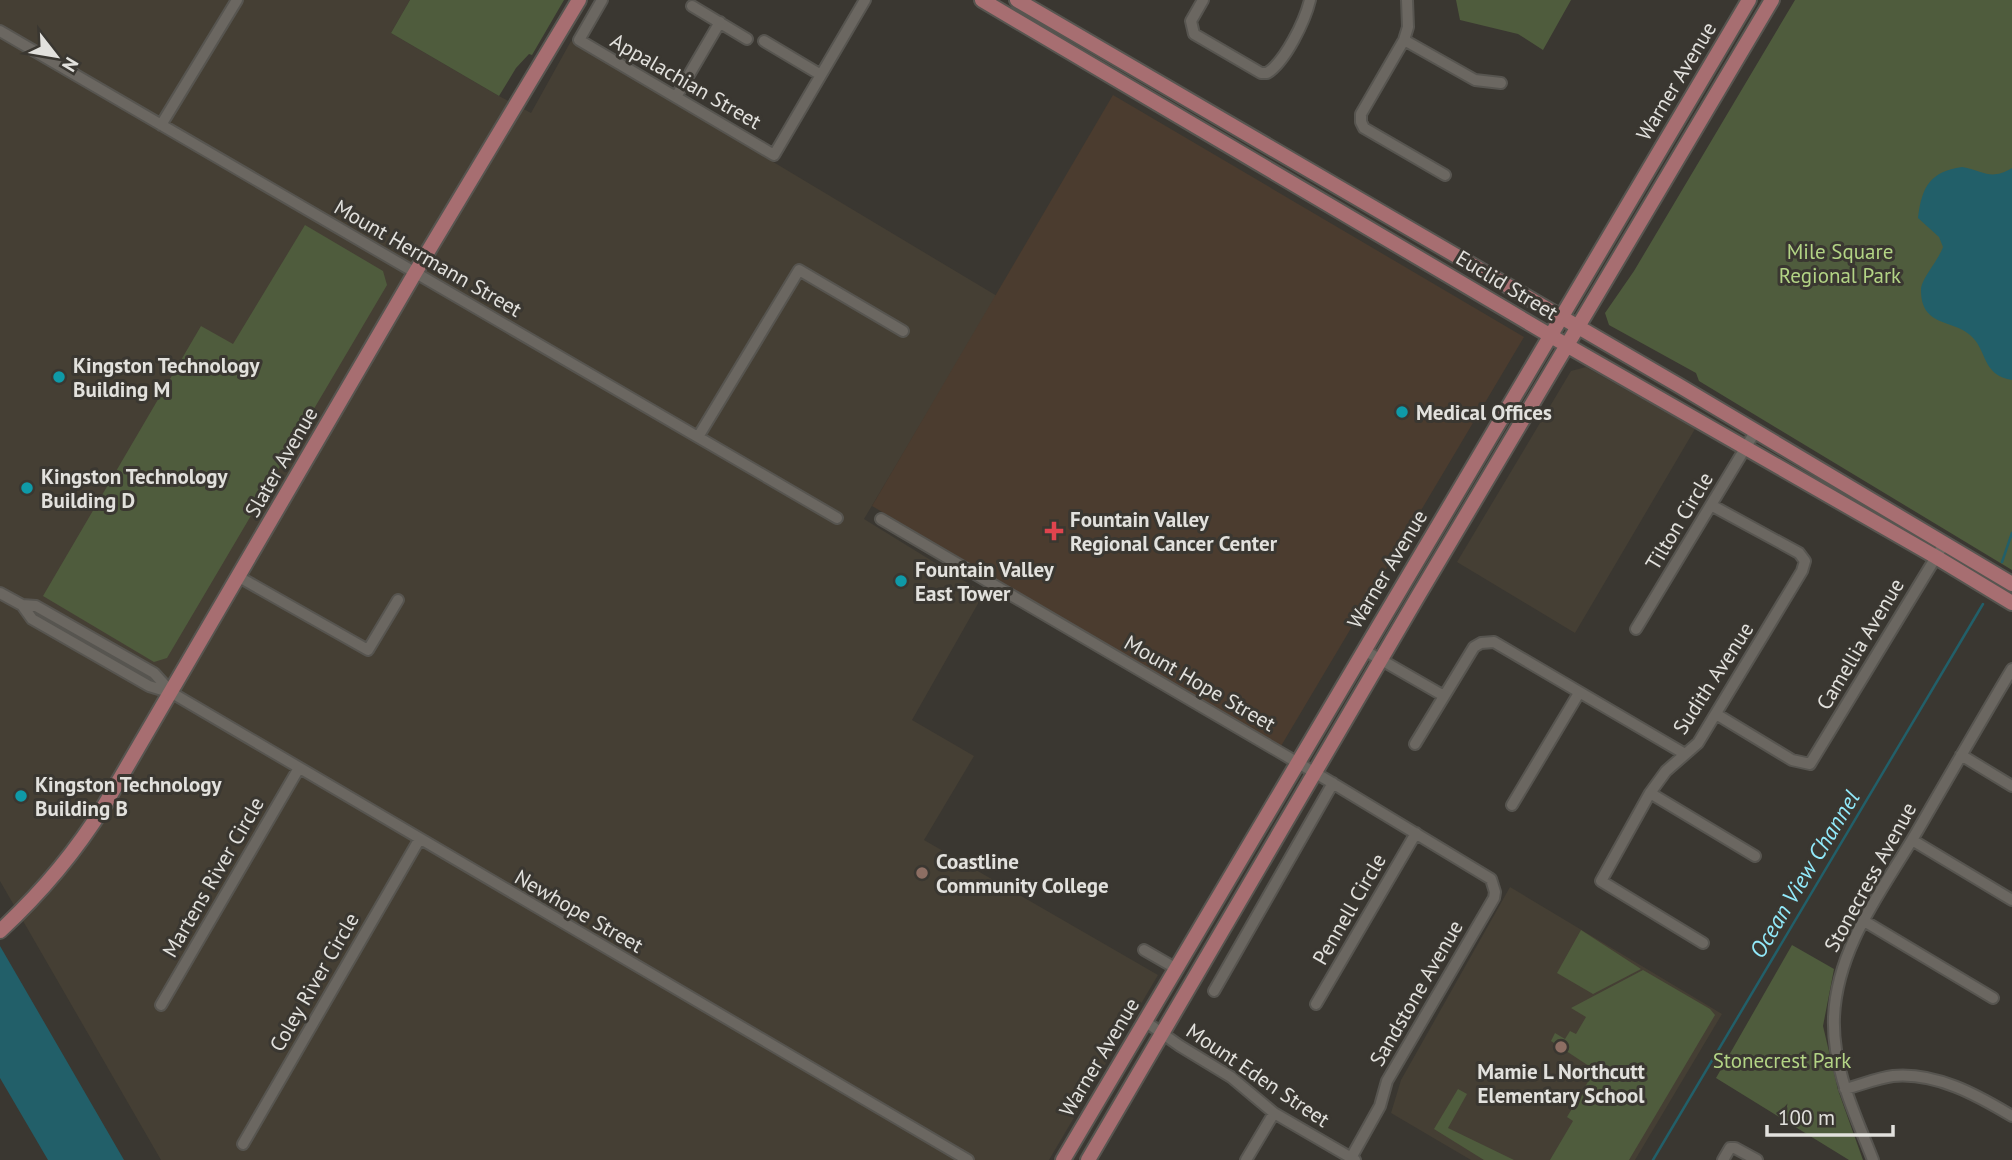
<svg xmlns="http://www.w3.org/2000/svg" width="2012" height="1160" font-family="'PT Sans',sans-serif">
<rect width="100%" height="100%" fill="#3a3731"/>
<path fill="#453f34" d="M0,0H410L391,33L499,96L531,113L571,41L997,296L864,519L984,593L912,720L974,756L924,840L1158,975L1049,1160H161L0,881Z
M1586,367L1695,429L1575,633L1457,562L1571,371Z
M1510,887L1722,1014L1635,1160H1471L1391,1113L1401,1080Z"/>
<path fill="#4b3c2f" d="M1113,95L1524,337L1281,746L872,506Z"/>
<path fill="#4f5c3d" d="M410,0H564L532,55L529,54L516,68L499,96L391,33Z
M1456,0H1571L1543,50L1518,34L1460,20Z
M1795,0H2012V570L1699,381L1696,373L1609,325L1605,313L1634,271Z
M305,225L383,271L387,285L167,658L154,662L43,596L201,326L233,344Z
M1581,930L1641,969L1593,994L1557,973Z
M1792,945L1834,969L1823,1026L1838,1090L1863,1160H1849L1716,1078Z
M1643,970L1710,1009L1715,1015L1629,1160H1550L1573,1121L1567,1117L1595,1070L1551,1041L1555,1033L1565,1039L1570,1031L1576,1034L1586,1017L1571,1008Z
M1458,1089L1467,1094L1448,1128L1514,1160H1484L1434,1129Z"/>
<path fill="#225f69" d="M1962,167C1985,171 1990,181 2012,168V380C1981,375 1988,350 1970,335C1952,319 1921,327 1921,290C1921,279 1938,261 1943,247L1939,237L1918,218C1922,186 1930,172 1962,167Z
M0,946L124,1160H48L0,1078Z"/>
<g fill="none" stroke-linecap="round" stroke-linejoin="round">
<path stroke="#225f69" stroke-width="2.5" d="M2002,562L2012,533
M1653,1160L1983,604"/>
<g stroke="#575550" stroke-width="14">
<path id="minor" d="M602,0L579,40L774,155L865,0
M1203,0L1191,21L1194,34L1261,73H1267C1285,62 1305,21 1310,0
M1407,0L1408,27L1404,40L1361,114V122L1364,128L1445,175
M692,6L747,39
M0,31L837,518
M1404,40L1475,80L1501,83
M764,41L821,75
M676,97L720,22
M161,125L237,0
M698,437L799,270L903,331
M881,519L1329,781L1491,879L1495,892L1494,898L1387,1081L1380,1106L1351,1158
M239,577L368,650L398,600
M0,593L22,605L32,619L149,686L172,693L968,1160
M22,605L36,606L154,673L172,693
M1636,629L1755,432
M1364,650L1444,696
M1716,714L1792,760L1810,764L1944,544
M1415,744L1474,647L1481,643L1494,642L1685,754
M1961,755L2012,786
M1650,793L1755,856
M1512,805L1579,693
M1912,840L2012,900
M1864,921L1993,998
M1703,943L1601,881L1650,793L1666,771L1698,743L1802,571L1805,561L1799,553L1711,505
M1144,950L1177,969
M1214,991L1333,783
M1316,1004L1416,833
M161,1005L299,768
M1146,1022L1180,1046L1231,1077L1274,1113L1355,1160
M1845,1089C1861,1085 1877,1078 1893,1076C1936,1072 1977,1095 2012,1116
M243,1144L419,840
M1246,1160L1274,1113
M1723,1160L1730,1148H1735L1757,1160
M1873,1160C1855,1114 1832,1068 1834,1017C1837,948 1881,892 1915,835C1947,780 1979,724 2012,669"/>
</g>
<g stroke="#575550" stroke-width="18">
<path id="major" d="M982,0L1568,346L1936,557L2012,603
M1017,0L1678,385L2012,584
M0,931C41,893 75,853 104,806L415,273L579,0
M1063,1160L1749,0
M1088,1160L1418,596L1772,0"/>
</g>
<use href="#minor" stroke="#6b6761" stroke-width="10"/>
<use href="#major" stroke="#a76e71" stroke-width="14"/>
</g>
<g fill="#0f9aa8" stroke="#3a3731" stroke-width="2.5">
<circle cx="59" cy="377" r="7"/>
<circle cx="1402" cy="412" r="7"/>
<circle cx="27" cy="488" r="7"/>
<circle cx="901" cy="581" r="7"/>
<circle cx="21" cy="796" r="7"/>
</g>
<path fill="#e0444e" stroke="#3a3731" stroke-width="2.5" d="M1050.5 520.5h7v7h7v7h-7v7h-7v-7h-7v-7h7z"/>
<g fill="#8d6e63" stroke="#3a3731" stroke-width="2.5">
<circle cx="922" cy="873" r="7"/>
<circle cx="1561" cy="1047" r="7"/>
</g>
<g text-anchor="middle" dominant-baseline="central" stroke-width="6" stroke-linejoin="round" paint-order="stroke">
<g font-size="21" fill="#e2e1dd" stroke="#3a3731">
<text transform="translate(686 81) rotate(30)">Appalachian Street</text>
<text transform="translate(1676 81) rotate(-59)">Warner Avenue</text>
<text transform="translate(428 258) rotate(30)">Mount Herrmann Street</text>
<text transform="translate(1507 285) rotate(31)">Euclid Street</text>
<text transform="translate(281 462) rotate(-60)">Slater Avenue</text>
<text transform="translate(1679 521) rotate(-59)">Tilton Circle</text>
<text transform="translate(1387 569) rotate(-59)">Warner Avenue</text>
<text transform="translate(1860 644) rotate(-59)">Camellia Avenue</text>
<text transform="translate(1713 678) rotate(-57)">Sudith Avenue</text>
<text transform="translate(1200 683) rotate(30)">Mount Hope Street</text>
<text transform="translate(213 877) rotate(-60)">Martens River Circle</text>
<text transform="translate(1870 877) rotate(-61)">Stonecress Avenue</text>
<text transform="translate(1349 909) rotate(-60)">Pennell Circle</text>
<text transform="translate(579 911) rotate(30)">Newhope Street</text>
<text transform="translate(314 982) rotate(-60)">Coley River Circle</text>
<text transform="translate(1416 993) rotate(-60)">Sandstone Avenue</text>
<text transform="translate(1099 1057) rotate(-59)">Warner Avenue</text>
<text transform="translate(1258 1075) rotate(34)">Mount Eden Street</text>
</g>
<g font-size="21" fill="#b3d485" stroke="#3a3731">
<text x="1840" y="251">Mile Square<tspan x="1840" dy="24">Regional Park</tspan></text>
<text x="1782" y="1060">Stonecrest Park</text>
</g>
<g font-size="21" font-weight="bold" fill="#e2e1dd" stroke="#3a3731" text-anchor="start">
<text x="73" y="365">Kingston Technology<tspan x="73" dy="24">Building M</tspan></text>
<text x="1416" y="412">Medical Offices</text>
<text x="41" y="476">Kingston Technology<tspan x="41" dy="24">Building D</tspan></text>
<text x="1070" y="519">Fountain Valley<tspan x="1070" dy="24">Regional Cancer Center</tspan></text>
<text x="915" y="569">Fountain Valley<tspan x="915" dy="24">East Tower</tspan></text>
<text x="35" y="784">Kingston Technology<tspan x="35" dy="24">Building B</tspan></text>
<text x="936" y="861">Coastline<tspan x="936" dy="24">Community College</tspan></text>
<text x="1561" y="1071" text-anchor="middle">Mamie L Northcutt<tspan x="1561" dy="24">Elementary School</tspan></text>
</g>
<g font-size="23" font-style="italic" fill="#92eafb" stroke="#3a3731">
<text transform="translate(1804 874) rotate(-59)">Ocean View Channel</text>
</g>
</g>
<g transform="translate(56 56) rotate(121)" stroke="#3a3731" stroke-width="5" paint-order="stroke">
<path d="M0-5L12 26L0 18L-12 26Z" fill="#e2e1dd"/>
<text y="-10" font-size="19" font-weight="bold" text-anchor="middle" fill="#e2e1dd">N</text>
</g>
<path d="M1767 1125v10h126v-10" fill="none" stroke="#e2e1dd" stroke-width="3.5"/>
<text x="1778" y="1125" font-size="21" fill="#e2e1dd" stroke="#3a3731" stroke-width="5" paint-order="stroke">100 m</text>
</svg>
